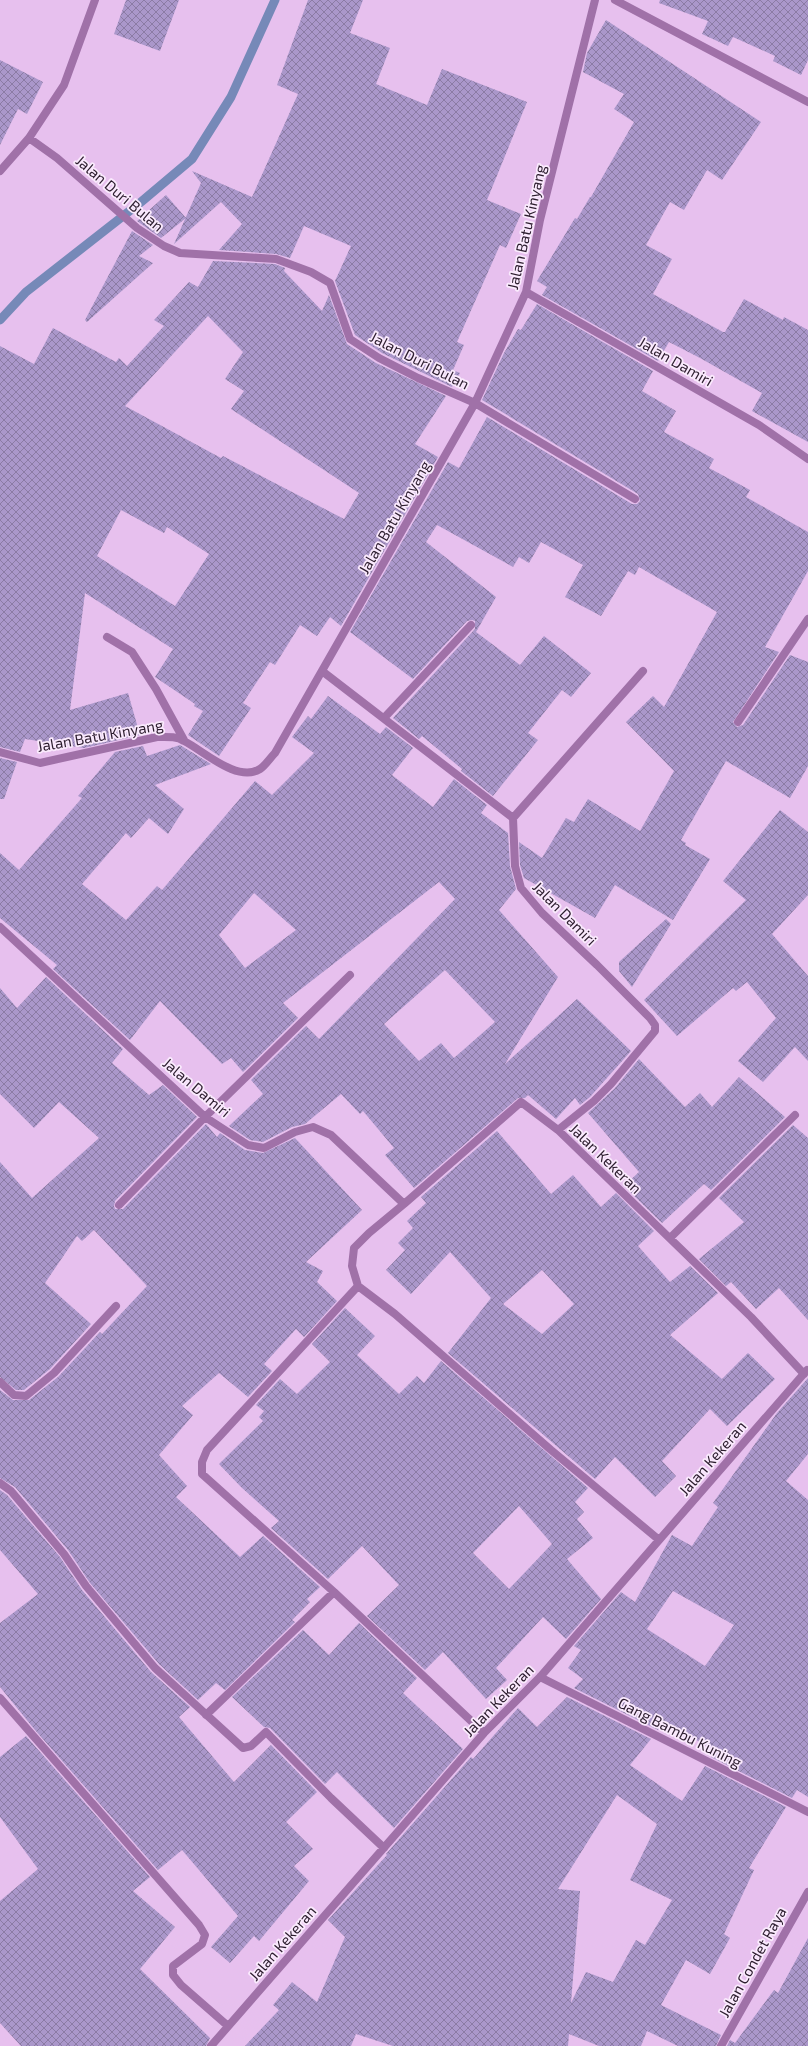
<svg xmlns="http://www.w3.org/2000/svg" width="808" height="2046" font-family="'Exo 2',sans-serif">
<defs>
<pattern id="building-cross-hatch" width="8" height="8" patternUnits="userSpaceOnUse"><rect width="8" height="8" fill="#aa97ca"/><path d="M0 0l8 8M0 8l8-8" fill="none" stroke="#8b7ba4"/></pattern>
</defs>
<rect width="100%" height="100%" fill="#e7c0ee"/>
<g fill="none" stroke-linecap="round" stroke-linejoin="round">
<path stroke="#7689b8" stroke-width="9" d="M0,320L26,292L141,202L192,159L231,97L275,0"/>
</g>
<path fill="url(#building-cross-hatch)" fill-rule="evenodd" d="M126,0H179L160,51L114,34Z
M308,0H363L350,33L390,48L376,84L427,105L442,69L527,102L487,200L521,214L506,248L500,245L457,342L464,345L453,370L460,373L452,387L382,353L355,335L335,281L351,246L304,226L290,258L276,254L219,250L242,224L221,202L174,244L201,183L192,171L252,197L298,94L277,85Z
M660,0H808V60L801,75L773,61L775,56L733,37L728,46L702,34L708,21L659,3Z
M606,20L761,122L722,180L707,170L684,210L670,202L646,245L672,259L653,294L723,332H725L744,299L783,320L784,317L808,330V442L752,411L762,393L700,358L669,342L658,361L542,295L547,287L537,281L575,218L577,219L590,197H591L634,122L614,109L624,94L583,72L587,53Z
M0,60L43,82L27,114L18,109L0,145Z
M166,195L186,218L161,238L137,221Z
M132,231L153,245L139,256L153,263L87,322L85,320Z
M213,261L275,264L285,268L284,271L322,311L329,295L347,344L376,363L446,396L415,444L438,457L341,626L330,617L317,636L300,625L275,665L270,662L243,703L251,708L219,756L188,735L203,711L194,706L195,704L155,677L173,649L85,593L70,710L128,693L140,735L84,748L25,739L20,752L0,747V346L34,364L53,328L116,362L119,358L127,366L164,326L154,320L189,282L198,287ZM208,316L243,352L225,379L244,391L231,409L359,493L344,519L223,456L221,458L125,406ZM121,510L164,533L167,527L209,554L175,606L97,556Z
M537,304L653,371L642,391L676,411L664,432L714,459L709,468L750,490L746,497L808,532V571L765,647L779,652L733,722L737,727L743,725L790,655L808,662V766L790,798L726,761L681,840L686,843L685,845L710,859L673,920L615,885L595,918L524,878L520,865L519,842L542,858L566,818L574,822L588,799L640,831L674,771L626,722L653,696L664,707L717,612L639,567L635,575L628,571L601,616L565,597L583,565L541,542L529,563L519,557L513,567L437,525L426,542L496,597L476,632L520,665L544,636L591,673L571,697L562,690L528,733L538,740L493,796L461,771L462,769L422,736L419,739L393,718L475,629V621L472,620L467,621L413,679L350,632L448,462L459,468L487,417L632,504H637L640,501L638,494L482,400L504,353L518,329L521,330Z
M328,696L380,734L386,727L413,748L392,775L433,807L454,779L487,805L481,813L508,833L510,866L516,889L499,910L558,977L505,1064L577,999L631,1051L590,1097L580,1105L575,1098L556,1119L528,1095L525,1098H518L414,1188L385,1155L394,1148L363,1111L360,1114L341,1094L305,1124L292,1127L263,1142L250,1140L229,1126L263,1094L251,1080L306,1026L319,1039L455,899L439,882L283,1003L298,1018L243,1072L231,1058L222,1064L160,1001L130,1040L53,969L57,965L0,918V853L19,870L82,798L78,796L115,752L143,746L147,756L180,745L211,764L155,785L184,809L168,834L149,818L131,838L126,833L82,884L126,920L157,886L162,890L255,781L272,795L314,753L292,737L308,716L311,719ZM254,893L296,930L245,968L219,935ZM445,970L495,1022L454,1058L441,1043L419,1061L384,1024Z
M0,758L17,762L4,799H0Z
M780,810L808,832V895L772,934L808,976V1061L795,1047L763,1082L738,1061L776,1018L747,982L736,991L733,988L677,1036L644,1000L746,900L723,881Z
M666,919L671,924L632,987L619,971V962Z
M46,977L123,1049L112,1063L149,1095L163,1085L197,1117L115,1201L114,1206L115,1209H123L206,1124L217,1137L220,1133L245,1150L263,1153L295,1138L362,1210L306,1262L323,1271L317,1282L337,1301L304,1337L296,1329L264,1364L272,1371L248,1397L219,1373L182,1406L193,1415L159,1455L187,1486L176,1497L240,1557L263,1536L320,1587L307,1599L310,1602L292,1620L295,1622L225,1690L216,1683L198,1700L159,1664L90,1583L68,1550L15,1487L0,1478V1390L13,1400H29L58,1377L100,1332L102,1334L147,1286L94,1230L82,1241L77,1236L45,1283L91,1324L50,1369L24,1390H16L0,1377V1162L32,1198L99,1138L59,1102L34,1128L0,1094V988L17,1008Z
M639,1059L685,1107L700,1093L712,1107L739,1077L785,1117L711,1190L704,1184L662,1223L624,1186L639,1172L588,1113L615,1088Z
M793,1125L808,1138V1320L779,1288L756,1309L731,1282L726,1286L699,1259L744,1222L719,1198Z
M497,1131L551,1194L573,1175L601,1207L616,1193L654,1231L638,1246L670,1282L690,1266L718,1293L670,1335L722,1379L748,1353L775,1379L727,1426L710,1409L662,1461L676,1476L655,1497L615,1457L595,1479L448,1353L491,1298L450,1252L411,1294L386,1270L405,1250L398,1243L413,1228L407,1221L426,1203L421,1197ZM542,1270L574,1304L542,1334L503,1304Z
M345,1308L375,1336L357,1355L399,1394L417,1376L424,1383L441,1361L588,1488L575,1502L584,1512L577,1519L593,1538L567,1559L601,1599L566,1639L543,1617L496,1668L507,1680L486,1699L443,1652L425,1670L367,1616L399,1585L362,1546L328,1579L271,1528L279,1521L241,1487L219,1464L263,1421L259,1417L264,1411L256,1405L280,1379L297,1394L330,1362L312,1344ZM519,1506L552,1544L509,1589L473,1553Z
M808,1378V1454L786,1481L808,1500V1797L797,1790L792,1798L711,1757L716,1751L664,1722L658,1730L574,1688L583,1679L568,1668L581,1650L574,1646L621,1592L635,1602L672,1535L692,1546L718,1507L713,1503L777,1413ZM673,1591L734,1625L705,1666L647,1629Z
M0,1490L7,1495L60,1557L82,1590L151,1672L190,1707L179,1717L234,1782L271,1745L317,1792L286,1822L313,1849L294,1866L309,1881L259,1941L254,1936L230,1963L211,1947L238,1916L182,1850L158,1870L35,1730L0,1687V1623L38,1594L0,1550Z
M359,1623L417,1678L403,1693L463,1749L394,1828L337,1772L325,1784L270,1728L264,1727L232,1697L303,1630L329,1655Z
M567,1697L651,1739L630,1765L682,1801L705,1766L786,1807L749,1868L754,1870L724,1934L730,1938L710,1974L686,1960L661,2005L721,2035L716,2046H678L647,2031L641,2046H599L569,2034L568,2046H393L356,2034L351,2046H245L279,2010L273,2005L292,1982L317,2002L345,1937L328,1920L387,1855L386,1854L471,1757L473,1759L518,1708L537,1727ZM617,1795L657,1824L630,1880L672,1900L645,1945L636,1940L613,1982L586,1972L571,2003L580,1891L558,1889Z
M26,1736L150,1877L133,1891L175,1927L140,1969L210,2038L206,2046H21L0,2023V1901L38,1869L0,1817V1757Z
M808,1938V2046H727L730,2040L735,2043L774,1990L778,1993Z"/>
<g fill="none" stroke-linecap="round" stroke-linejoin="round">
<path stroke="#a071a8" stroke-width="8" d="M615,0L808,102
M29,138L57,158L137,228L164,246L180,253L276,259L311,272L330,283L350,339L379,358L418,378L475,403L635,499
M0,171L29,138L64,85L95,0
M526,292L759,425L808,459
M107,637L132,652L156,689L184,740
M322,671L513,818L515,866L521,888L542,913L597,965L650,1018L655,1025V1031L611,1084L594,1101L558,1130
M384,718L471,625
M738,722L808,619
M0,752L40,763L157,737C167,737 176,736 184,741C204,751 237,783 260,769C265,766 270,758 275,753L475,403L526,292L540,220L595,0
M513,818L643,671
M0,927L205,1117L248,1145L264,1148L295,1132L313,1127L331,1135L404,1204
M119,1205L205,1117L350,975
M670,1238L795,1115
M358,1286L207,1450L202,1462V1474L334,1592L484,1733
M0,1382L14,1395L26,1396L54,1373L116,1306
M0,1483L11,1491L64,1554L86,1586L155,1668L243,1748L251,1746L266,1732L331,1798L384,1848
M658,1539L551,1450L395,1314L358,1286L352,1266L354,1248L369,1233L404,1204L521,1102L558,1130L751,1317L804,1374
M540,1677L808,1812
M0,1698L199,1925L205,1935L202,1944L173,1966V1975L181,1985L228,2026
M206,1715L334,1592
M211,2046L484,1733L540,1677L807,1370"/>
<path stroke="#a071a8" stroke-width="8" d="M721,2046L808,1892"/>
</g>
<g text-anchor="middle" dominant-baseline="central" stroke-width="3.5" stroke-linejoin="round" paint-order="stroke">
<g font-size="15" fill="#2c1d2e" stroke="#faeafd">
<text transform="translate(120 193) rotate(40)">Jalan Duri Bulan</text>
<text transform="translate(526 227) rotate(-77)">Jalan Batu Kinyang</text>
<text transform="translate(420 360) rotate(27)">Jalan Duri Bulan</text>
<text transform="translate(676 361) rotate(30)">Jalan Damiri</text>
<text transform="translate(394 517) rotate(-60)">Jalan Batu Kinyang</text>
<text transform="translate(100 735) rotate(-10)">Jalan Batu Kinyang</text>
<text transform="translate(565 913) rotate(45)">Jalan Damiri</text>
<text transform="translate(197 1087) rotate(40)">Jalan Damiri</text>
<text transform="translate(606 1158) rotate(44)">Jalan Kekeran</text>
<text transform="translate(712 1458) rotate(-49)">Jalan Kekeran</text>
<text transform="translate(498 1700) rotate(-46)">Jalan Kekeran</text>
<text transform="translate(680 1732) rotate(27)">Gang Bambu Kuning</text>
<text transform="translate(282 1943) rotate(-49)">Jalan Kekeran</text>
<text transform="translate(752 1962) rotate(-61)">Jalan Condet Raya</text>
</g>
</g>
</svg>
